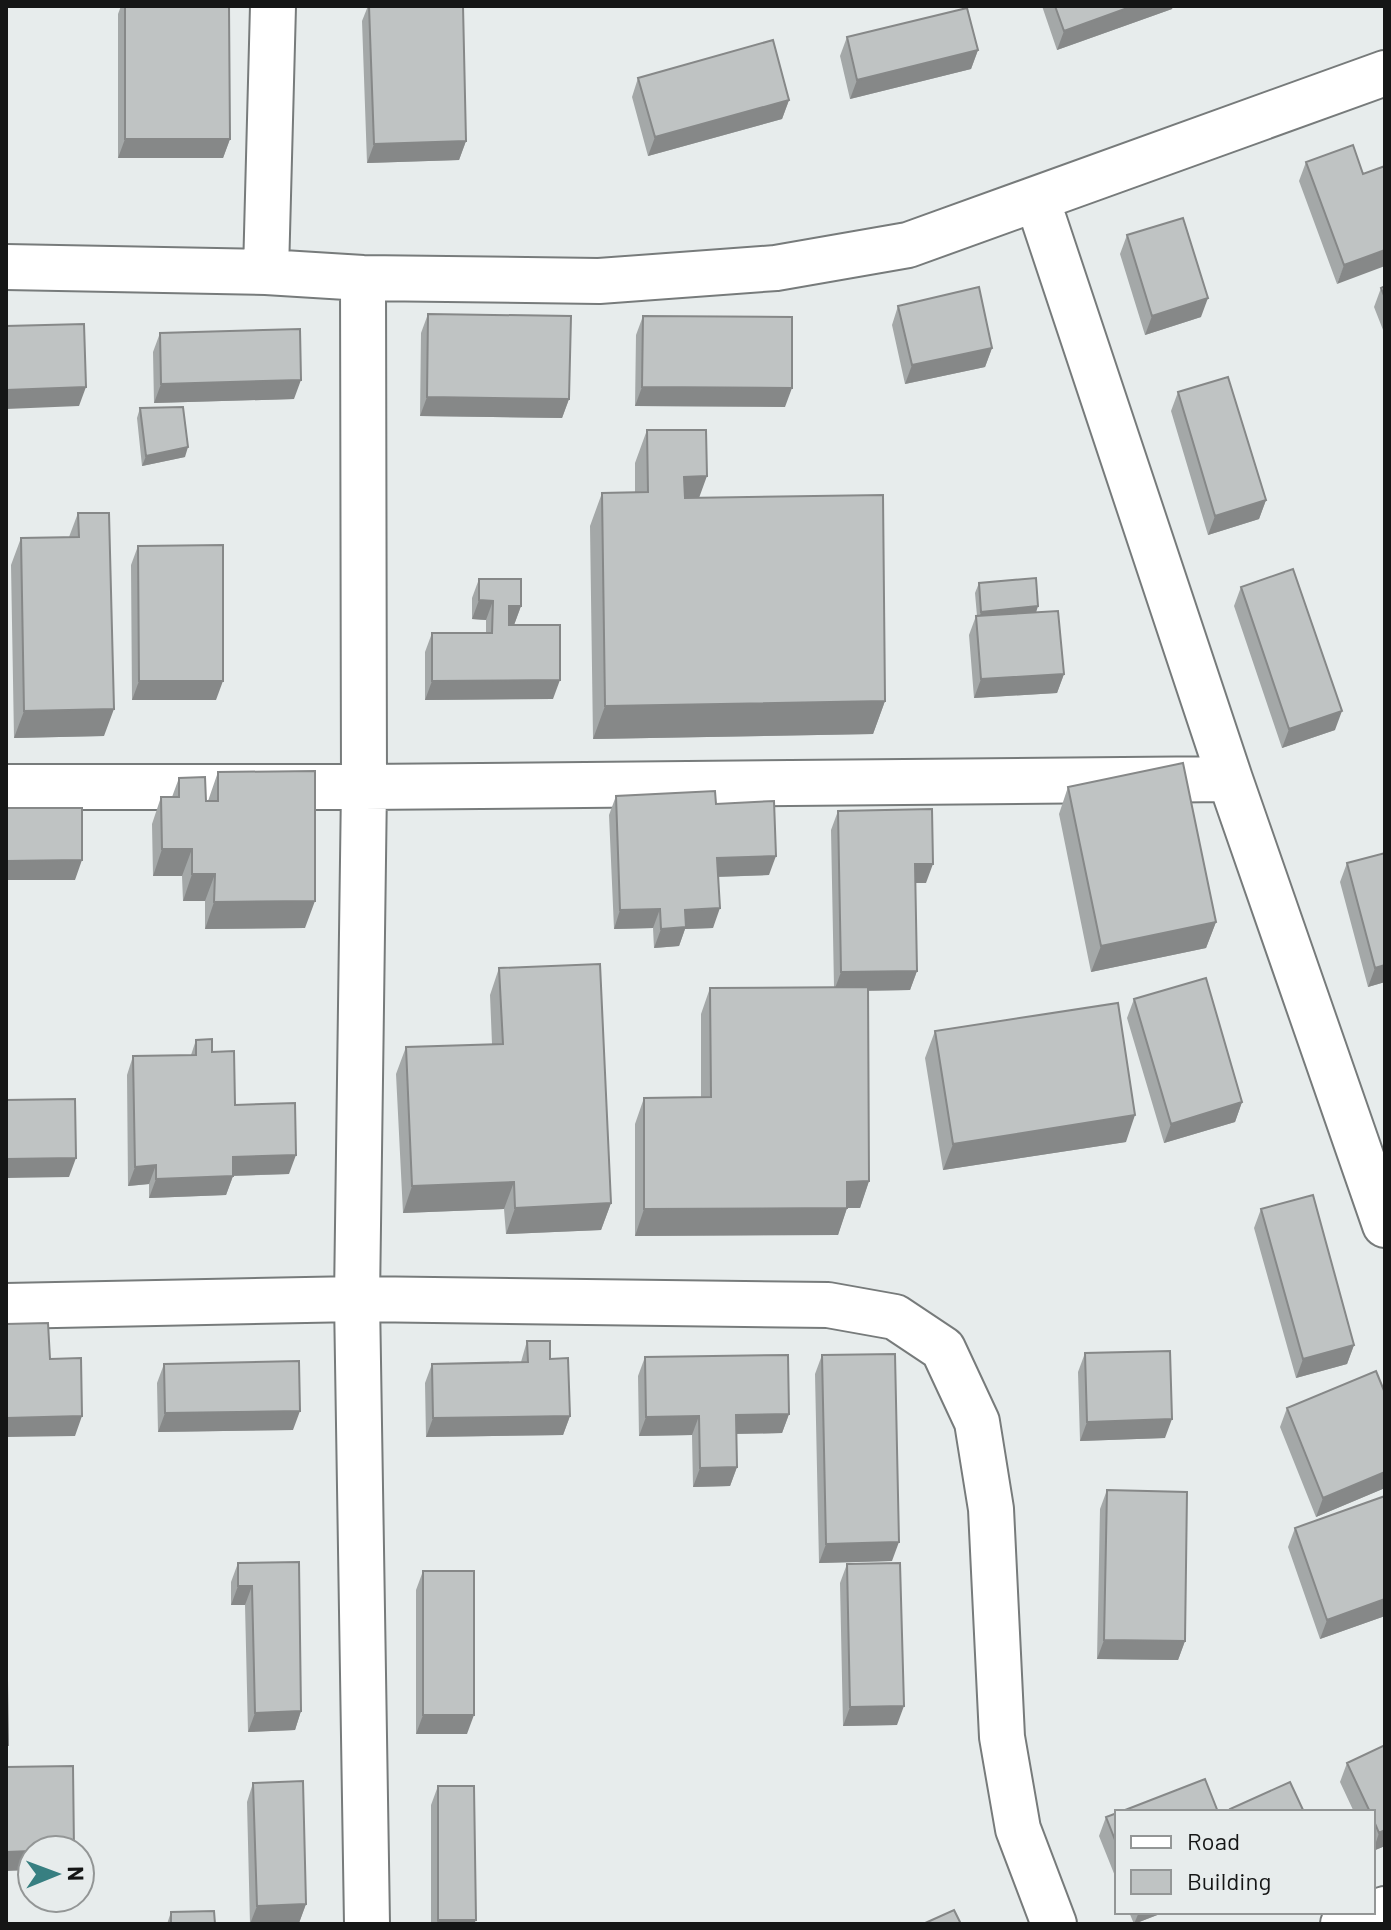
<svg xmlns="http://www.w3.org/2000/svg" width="1391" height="1930" font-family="Barlow,sans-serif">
<rect width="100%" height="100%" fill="#e7ecec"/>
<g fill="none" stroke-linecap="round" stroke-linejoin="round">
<g stroke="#777b7b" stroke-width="48">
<path id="minor" d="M1037,199L1230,779L1385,1225
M6,267L266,272L363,278L599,281L776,268L908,245L1385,73
M266,272L273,6
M363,278L364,787L357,1299L367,1924
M6,787H364L1230,779
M6,1306L357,1299L828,1305L895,1317L943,1349L977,1422L991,1509L1002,1737L1018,1829L1054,1924
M1343,1924L1385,1909"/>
</g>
<use href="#minor" stroke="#fff" stroke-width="44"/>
</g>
<path fill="#a4a8a8" d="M121,6H229L230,139L223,158H118V14Z
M368,6H463L466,141L459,160L367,163L362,21Z
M1042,6H1173L1172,9L1057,50Z
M847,37L978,50L971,69L850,99L840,56Z
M638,78L789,100L782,119L648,156L632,97Z
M1306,162L1363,174L1385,166L1337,284L1299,181Z
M1127,235L1201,317L1145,335L1120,254Z
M1385,286V335L1374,307L1381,288Z
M898,306L992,348L985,367L905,384L892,325Z
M428,314L569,399L562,418L420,416L421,333Z
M643,316L785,407L635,406L636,335Z
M160,333L294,399L154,403L153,352Z
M1178,392L1266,500L1259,519L1208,535L1171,411Z
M140,408L185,457L142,466L137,418Z
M647,430L699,498L885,701L873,734L593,739L590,526L602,493H635V463Z
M78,513L104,736L14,738L11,565L21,538L69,537Z
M138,546L216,700H132L131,565Z
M479,579L521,606L514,625L553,699L425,700V652L432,633H486V620L472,619V598Z
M979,583L1036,612L1064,674L1057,693L974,698L969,635L976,616H977L975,593Z
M1241,587L1335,730L1282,748L1234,606Z
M218,772L305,928L205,929V901H183L182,876H153L152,824L161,797H172L179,778L206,801H208Z
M1068,787L1216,922L1206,948L1091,972L1059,814Z
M616,796L716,804L769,875L718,877L713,928L685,929L679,946L654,948L653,928L614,929L609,815Z
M838,811L926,883H915L917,971L910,990L868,991L869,1181L860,1208H847L838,1235L635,1236V1124L644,1098L701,1097V1014L710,988L834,987L831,830Z
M1385,853V982L1368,987L1340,882L1347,863Z
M499,968L611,1203L601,1230L506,1234L504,1209L403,1213L396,1074L406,1047L492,1044L490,995Z
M1134,999L1242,1102L1235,1122L1164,1143L1127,1018Z
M935,1031L1126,1142L943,1170L925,1058Z
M196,1040L212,1052L235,1105L289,1174L233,1176L226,1195L149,1198V1184L128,1186L127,1075L133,1056L191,1055Z
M1261,1209L1354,1345L1347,1364L1296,1378L1254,1228Z
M527,1341L550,1359L570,1416L563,1435L426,1437L425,1383L432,1364L521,1362Z
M1085,1353L1165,1438L1080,1441L1078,1372Z
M822,1355L892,1561L819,1563L815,1374Z
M645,1357L789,1414L782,1433L736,1434L737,1467L730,1486L693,1487L692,1435L639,1436L638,1376Z
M164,1364L293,1430L158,1432L157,1383Z
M1385,1393V1488L1316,1517L1280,1427L1287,1408Z
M1107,1490L1185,1641L1178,1660L1097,1659L1100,1509Z
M1385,1496V1616L1320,1639L1288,1547L1295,1528Z
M299,1562L301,1711L295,1730L248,1732L245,1605H231V1582L238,1563Z
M847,1564L897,1725L843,1726L840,1583Z
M423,1571L467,1734H416V1590Z
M1385,1745V1846L1373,1851V1812H1354L1340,1782L1347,1763Z
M253,1783L306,1904L299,1923L250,1924L247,1802Z
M438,1786L474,1924H431V1805Z
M1117,1813V1881L1099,1836L1106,1817Z
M171,1912L215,1924H167Z
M1129,1912H1165L1134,1924Z"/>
<path fill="#868888" d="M1133,6H1173L1172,9L1057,50L1064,31Z
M978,50L971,69L850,99L857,80Z
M789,100L782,119L648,156L655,137Z
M125,139H230L223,158H118Z
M466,141L459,160L367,163L374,144Z
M1385,250V266L1337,284L1344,265Z
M1208,298L1201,317L1145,335L1152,316Z
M992,348L985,367L905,384L912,365Z
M301,380L294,399L154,403L161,384Z
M86,387L79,406L6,409V390Z
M642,387L792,388L785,407L635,406Z
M427,397L569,399L562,418L420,416Z
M188,447L185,457L142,466L146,456Z
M707,476L695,509L672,510L684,477Z
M1266,500L1259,519L1208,535L1215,516Z
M479,600L493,601L486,620L472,619Z
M509,606H521L514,625H502Z
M1038,606L1035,616L978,622L981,612Z
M1064,674L1057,693L974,698L981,679Z
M560,680L553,699L425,700L432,681Z
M139,681H223L216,700H132Z
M885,701L873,734L593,739L605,706Z
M114,709L104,736L14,738L24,711Z
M1342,711L1335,730L1282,748L1289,729Z
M162,849H192L182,876H153Z
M776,856L769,875L710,877L717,858Z
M82,860L75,880H6V861Z
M915,864H933L926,883H908Z
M192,874H215L205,901H183Z
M315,901L305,928L205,929L214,902Z
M720,908L713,928L685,929L679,946L654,948L661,929L685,910Z
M660,909L653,928L614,929L620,910Z
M1216,922L1206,948L1091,972L1101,946Z
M1385,965V982L1368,987L1375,968Z
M917,971L910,990L834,991L841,972Z
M1242,1102L1235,1122L1164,1143L1171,1124Z
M1135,1115L1126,1142L943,1170L953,1144Z
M296,1155L289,1174L226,1176L233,1157Z
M76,1158L69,1177L6,1178V1159Z
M156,1165L149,1184L128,1186L135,1167Z
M233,1176L226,1195L149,1198L156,1179Z
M869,1181L860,1208H842H847L838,1235L635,1236L644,1209L847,1182Z
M514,1182L504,1209L403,1213L412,1186Z
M611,1203L601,1230L506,1234L515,1208Z
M1354,1345L1347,1364L1296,1378L1303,1359Z
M300,1411L293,1430L158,1432L165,1413Z
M789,1414L782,1433L729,1434L736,1415Z
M82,1416L75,1436L6,1437V1418Z
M570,1416L563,1435L426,1437L433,1418Z
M699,1416L692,1435L639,1436L646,1417Z
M1172,1419L1165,1438L1080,1441L1087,1422Z
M737,1467L730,1486L693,1487L700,1468Z
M1385,1472V1488L1316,1517L1323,1498Z
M899,1542L892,1561L819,1563L826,1544Z
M238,1586H252L245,1605H231Z
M1385,1599V1616L1320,1639L1327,1620Z
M1104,1640L1185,1641L1178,1660L1097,1659Z
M904,1706L897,1725L843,1726L850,1707Z
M301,1711L295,1730L248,1732L255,1713Z
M423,1715H474L467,1734H416Z
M1385,1830V1846L1373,1851L1379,1833Z
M32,1851V1870L6,1871V1852Z
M306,1904L299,1923L250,1924L257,1906Z
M1139,1912H1165L1134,1924Z
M438,1920H476L474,1924H436Z"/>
<path fill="#bfc3c3" stroke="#868888" stroke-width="2" d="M125,6H229L230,139H125Z
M369,6H463L466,141L374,144Z
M1055,6H1133L1064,31Z
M967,8L978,50L857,80L847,37Z
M773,40L789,100L655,137L638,78Z
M1353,145L1363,174L1385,166V250L1344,265L1306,162Z
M1183,218L1208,298L1152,316L1127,235Z
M1385,286V298L1381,288Z
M979,287L992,348L912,365L898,306Z
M428,314L571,316L569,399L427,397Z
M643,316L792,317V388L642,387Z
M84,324L86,387L6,390V326Z
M300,329L301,380L161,384L160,333Z
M1228,377L1266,500L1215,516L1178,392Z
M183,407L188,447L146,456L140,408Z
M647,430H706L707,476L684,477L685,498L883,495L885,701L605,706L602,493L648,492Z
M78,513H109L114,709L24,711L21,538L79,537Z
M223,545V681H139L138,546Z
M1293,569L1342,711L1289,729L1241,587Z
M1036,578L1038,606L981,612L979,583Z
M479,579H521V606H509V625H560V680L432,681V633H492L493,601L479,600Z
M1058,611L1064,674L981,679L976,616Z
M1183,763L1216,922L1101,946L1068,787Z
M315,771V901L214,902L215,874H192V849H162L161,797H179V778L205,777L206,801H218V772Z
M715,791L716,804L774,801L776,856L717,858L720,908L685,910L686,927L661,929L660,909L620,910L616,796Z
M6,808H82V860L6,861Z
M932,809L933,864H915L917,971L841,972L838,811Z
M1385,853V965L1375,968L1347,863Z
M600,964L611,1203L515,1208L514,1182L412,1186L406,1047L503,1044L499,968Z
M1206,978L1242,1102L1171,1124L1134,999Z
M868,987L869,1181L847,1182V1208L644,1209V1098L711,1097L710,988Z
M1118,1003L1135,1115L953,1144L935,1031Z
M212,1039V1052L234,1051L235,1105L295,1103L296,1155L233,1157V1176L156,1179V1165L135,1167L133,1056L196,1055V1040Z
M75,1099L76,1158L6,1159V1100Z
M1313,1195L1354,1345L1303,1359L1261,1209Z
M48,1323L50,1359L81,1358L82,1416L6,1418V1324Z
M527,1341H550V1359L568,1358L570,1416L433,1418L432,1364L528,1362Z
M1170,1351L1172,1419L1087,1422L1085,1353Z
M895,1354L899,1542L826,1544L822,1355Z
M788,1355L789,1414L736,1415L737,1467L700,1468L699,1416L646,1417L645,1357Z
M299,1361L300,1411L165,1413L164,1364Z
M1376,1371L1385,1393V1472L1323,1498L1287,1408Z
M1107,1490L1187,1492L1185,1641L1104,1640Z
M1385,1496V1599L1327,1620L1295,1528Z
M299,1562L301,1711L255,1713L252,1586H238V1563Z
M900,1563L904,1706L850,1707L847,1564Z
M423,1571H474V1715H423Z
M6,1614L8,1745H6Z
M1385,1745V1830L1379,1833L1373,1819V1812H1370L1347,1763Z
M73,1766L74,1850H32V1851L6,1852V1767Z
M1205,1779L1218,1812H1120Z
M303,1781L306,1904L257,1906L253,1783Z
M1290,1782L1304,1812H1231L1230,1809Z
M438,1786H474L476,1920H438Z
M1117,1813V1845L1106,1817Z
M954,1910L961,1924H923Z
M214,1911L215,1924H171V1912Z"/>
<rect width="1391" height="1930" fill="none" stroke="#151616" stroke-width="16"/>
<rect x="1115" y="1810" width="260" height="104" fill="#e7ecec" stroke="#939696" stroke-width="2"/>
<rect x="1131" y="1836" width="40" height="12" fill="#ffffff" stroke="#939696" stroke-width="2"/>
<text x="1187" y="1850" font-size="24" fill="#151616">Road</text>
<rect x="1131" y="1870" width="40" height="24" fill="#bfc3c3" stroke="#939696" stroke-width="2"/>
<text x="1187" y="1890" font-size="24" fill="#151616">Building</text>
<g transform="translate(56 1874) rotate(89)"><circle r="38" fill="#e7ecec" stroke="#939696" stroke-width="2"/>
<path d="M0-6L14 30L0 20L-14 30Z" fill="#377f81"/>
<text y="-12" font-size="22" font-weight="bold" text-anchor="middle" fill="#151616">N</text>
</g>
</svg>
